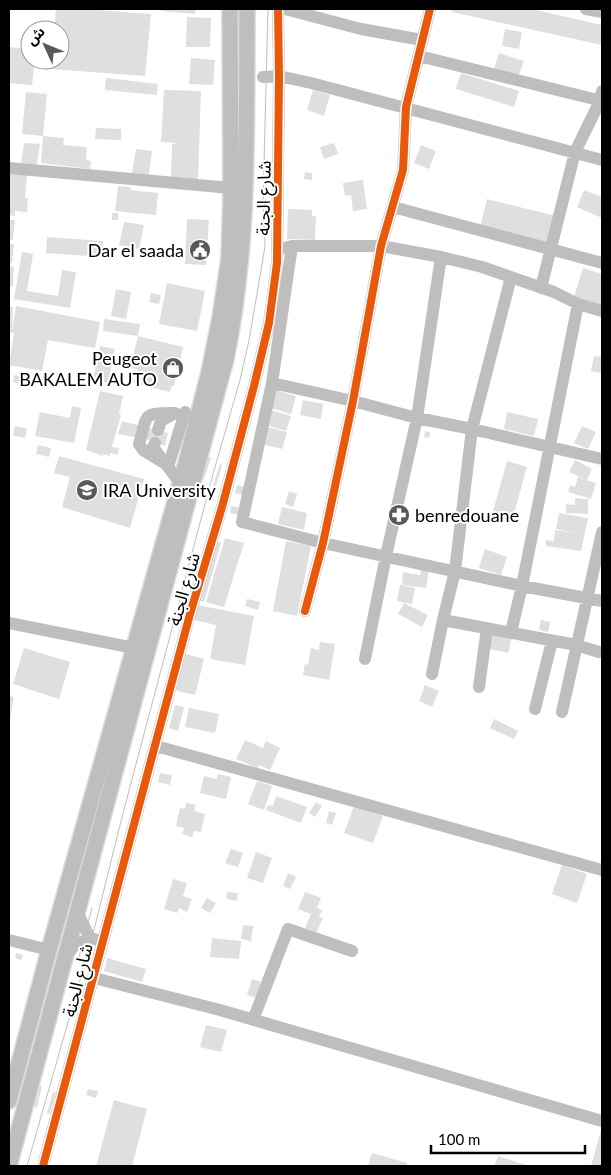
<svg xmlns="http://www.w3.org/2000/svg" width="611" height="1175" font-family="Lato,'Noto Sans Arabic',sans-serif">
<rect width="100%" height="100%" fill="#fff"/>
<path fill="#dfdfdf" d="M56,9H83L151,14L145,76L51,69L52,60H60V30H54Z
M161,9H196L195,14L161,11Z
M452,9H531L602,25V45L452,12Z
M187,17L211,18L210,47H186Z
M505,29L522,32L519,49L502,46Z
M9,47L30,49V60H35L32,85L9,83Z
M499,53L524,61L518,77L494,69Z
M191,58L215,60L213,85L189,84Z
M461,73L519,91L514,107L456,89Z
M106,78L158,84L157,95L105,90Z
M164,90L201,91L198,179H171L172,144L179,143L161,142Z
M313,90L330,95L324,116L307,110Z
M26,92L47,94L43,136L22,134Z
M96,128L121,129V140L95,139Z
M43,136L64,138L63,145L87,147L86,160L91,161L90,169L41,163Z
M24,143L40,144L37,165L21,163Z
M334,143L338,154L324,159L320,147Z
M421,145L436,151L429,169L414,163Z
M136,149L152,151L149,175L132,173Z
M305,172L312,173V180L304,179Z
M9,174L27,175L25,198H28L27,212L15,211V216L9,215Z
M363,180L367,209L353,211L351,195L345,196L343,183Z
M118,186L131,187L130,190L158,193L156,215L115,211Z
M584,190L602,197V218L577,207Z
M487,199L556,216L549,244L480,227Z
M288,209L312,210V216H316L315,240L287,239Z
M112,213H118V220H112Z
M187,219L209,220L206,265L185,264Z
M9,220H15L13,240H9Z
M124,222L144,225L139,249L119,245Z
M47,237L103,241L102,257L46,253Z
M9,244H14L12,263L9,262Z
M22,252L33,254L27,291L58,296L62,270L76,272L70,308L14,299Z
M9,266L14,267L13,286H9Z
M583,268L602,274V305L574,297Z
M167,283L205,291L197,331L159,324Z
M116,289L131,292L126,319L111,316Z
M151,293L161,295L159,304L149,302Z
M16,306L100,322L95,348L48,340L42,371L9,365L14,333L9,332V307H13L12,331Z
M104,319L140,324L138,336L103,331Z
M138,336L183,347L174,386H172L170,392L134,383L138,369L130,368Z
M100,346L115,349L108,383L93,380Z
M594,356L602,357V373L591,371Z
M14,375L26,377L24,384L13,382Z
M275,390L296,396L291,414L270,408Z
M100,391L123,396L119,414L121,415L112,447L119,448L118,455L110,453V456L103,454V456L86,450Z
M303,400L323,404L321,419L300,415Z
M72,406L81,408L74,443L35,436L40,412L70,418Z
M270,410L291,416L286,431L266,425Z
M507,412L538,419L534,436L504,429Z
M122,421L168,433L165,446L155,443V441L118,434Z
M15,426L27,429L25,438L13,435Z
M582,426L596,432L588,449L574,443Z
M267,427L287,432L282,449L262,444Z
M425,431L430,432L429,438L424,437Z
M38,445L51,448L49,457L36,454Z
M59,456L144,479L130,528L62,507L70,477L54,473Z
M208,457L211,458L204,479H202Z
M575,460L592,469L587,480L569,472Z
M507,461L527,467L512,520L492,515Z
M220,464L222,465L216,486L213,485Z
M578,477L596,483L591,499L568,492L570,485L575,487Z
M237,485L244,487L242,495L235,493Z
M289,491L297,494L293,507L285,504Z
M575,498L588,499V514L566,513V504L575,505Z
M231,506L240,508L239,515L230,513Z
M282,507L307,513L304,530L278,524Z
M559,513L588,518L581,551L546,546V540L554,541L555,530L576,533L556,529Z
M225,538L244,543L224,607L206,602Z
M213,541L221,543L204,602L196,599Z
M286,541L311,546L297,616L273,611Z
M485,549L507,557L501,575L479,568Z
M421,568L429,570L426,588L402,585L403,572L420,575Z
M400,585L415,588L412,604L397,601Z
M247,599L260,602L258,610L245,606Z
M404,603L428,615L422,627L398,614Z
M197,605L254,616L245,665L210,659L216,625L194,620Z
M541,620L550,622L548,632L539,630Z
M488,632L512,638L508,653L485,648Z
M320,642L335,644L329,680L303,675L305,664L308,665L311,648L319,650Z
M24,648L70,662L59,699L13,684Z
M183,653L204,659L195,695L173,690Z
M425,685L439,691L432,707L419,701L424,689L423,688Z
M9,696L14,697L10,719H9Z
M175,705L184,707L178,731L169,728Z
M189,708L219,714L215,733L185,727Z
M494,719L518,731L514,739L490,728Z
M245,740L263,748L266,741L280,748L270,770L259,765L257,768L236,759Z
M160,773L172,775L170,785L158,782Z
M218,774L231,777L226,799L200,793L204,776L217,779Z
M257,781L272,786L264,810L248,804Z
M276,796L307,807L301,823L266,810L268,805L273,806Z
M316,802L322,806L315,817L309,813Z
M186,803L196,805L194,811L205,814L201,832L194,831L192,837L182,834L184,828L176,826L180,808L185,809Z
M354,806L383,816L373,843L344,833Z
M329,811L336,813L332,825L326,823Z
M231,849L243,853L238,867L225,863Z
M256,852L272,858L263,883L247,878Z
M562,865L587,874L577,903L552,894Z
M288,873L296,877L290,889L283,886Z
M173,879L187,883L183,896L192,899L187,912L179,908L177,913L164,909Z
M227,892L238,893L237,901L226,899Z
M305,892L321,898L317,908L322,910L319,917L323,918L316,933L305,928L311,914L298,909Z
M207,898L216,903L210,913L201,908Z
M243,925L253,926L251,941L241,939Z
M212,938L241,941L239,959L210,957Z
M16,953L23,955L21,960L15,958Z
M107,958L146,969L142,982L104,971Z
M252,979L261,982L256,998L247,995Z
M206,1025L227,1030L221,1052L200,1047Z
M40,1085L42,1086L37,1108L34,1107Z
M88,1089L98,1091L96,1098L86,1095Z
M53,1092H56L50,1114L47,1113Z
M114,1100L147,1109L132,1166H96Z
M602,1127V1166H591Z
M372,1153L407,1163V1166H368Z
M498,1156L529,1166H494Z"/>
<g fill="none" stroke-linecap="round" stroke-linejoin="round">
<g stroke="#dbdbdb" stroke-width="18">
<path id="major" d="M9,1101L49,950L187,459L209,372L220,318L229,258L231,196L230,9
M9,1166L226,359C250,243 246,127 247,9"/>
</g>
<path stroke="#bebebe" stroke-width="12" d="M285,9L361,29L422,40
M586,9L602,12
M419,56L602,101
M263,77L279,76L311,83L602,160
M9,168L231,188
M393,207L602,263
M292,246L272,383L242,522L323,543L522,586L602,601
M285,248L292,246H381L441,257L482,267L554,292L578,304L602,311
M541,288L575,152L600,101L602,91
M272,383L353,401L417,418L472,429L602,459
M158,430L161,421L175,413
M155,443L153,447L180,483
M166,464L143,450L139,444C148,414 141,413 174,413
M168,467L185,412
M305,611L323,543L353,401L381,246L403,170L406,107L430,9
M443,620L576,645L599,652
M9,623L134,648
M511,632L522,586L578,304
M365,659L386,556L417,418L441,257
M432,674L443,620L455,571L472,429L511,277
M479,687L487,628
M535,709L552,641
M562,712L602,532
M156,746L602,870
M78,914L90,938
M9,940L49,950
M66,956L74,946L90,938L102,941
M94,978L220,1010L602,1121
M253,1020L288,929L352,951
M43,1166L190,614L222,507L254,386L269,323L277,263L279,76L278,9"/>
<use href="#major" stroke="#bebebe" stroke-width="15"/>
<path stroke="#bebebe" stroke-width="1" d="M78,961L92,908
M27,1166L92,938L122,817L213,474L240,380L249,340L265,247L263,203L268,9"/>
<g stroke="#fff" stroke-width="11">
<path id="cycleway" d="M305,611L323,543L353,401L381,246L403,170L406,107L430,9
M43,1166L190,614L222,507L254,386L269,323L277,263L279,76L278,9"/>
</g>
<use href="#cycleway" stroke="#e8590c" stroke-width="8"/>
</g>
<defs>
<g id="civic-disc" transform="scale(1.125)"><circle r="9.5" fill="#595959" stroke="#fff"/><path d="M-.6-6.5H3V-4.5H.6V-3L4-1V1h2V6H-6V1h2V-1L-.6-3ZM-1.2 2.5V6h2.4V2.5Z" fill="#fff"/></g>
<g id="shop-disc" transform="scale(1.125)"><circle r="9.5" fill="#595959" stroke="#fff"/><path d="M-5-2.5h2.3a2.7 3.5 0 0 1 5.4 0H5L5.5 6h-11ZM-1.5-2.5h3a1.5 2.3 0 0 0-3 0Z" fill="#fff"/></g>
<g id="university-disc" transform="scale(1.125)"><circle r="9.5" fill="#595959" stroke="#fff"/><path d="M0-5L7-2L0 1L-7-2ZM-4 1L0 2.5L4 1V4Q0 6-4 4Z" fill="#fff"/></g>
<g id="pharmacy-disc" transform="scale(1.125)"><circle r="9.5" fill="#595959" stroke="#fff"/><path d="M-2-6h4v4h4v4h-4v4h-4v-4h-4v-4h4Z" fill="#fff"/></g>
</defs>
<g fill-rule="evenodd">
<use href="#civic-disc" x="200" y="250"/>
<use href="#shop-disc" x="173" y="368"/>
<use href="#university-disc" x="87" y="490"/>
<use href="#pharmacy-disc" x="399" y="515"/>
</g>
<g text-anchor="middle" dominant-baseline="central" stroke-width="4" stroke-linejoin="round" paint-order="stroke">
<g font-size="18" fill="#000" stroke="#fff">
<text transform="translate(263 198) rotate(-89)">شارع الجنة</text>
<text transform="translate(183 589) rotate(-74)">شارع الجنة</text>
<text transform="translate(77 980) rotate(-76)">شارع الجنة</text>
</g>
<g font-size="18" fill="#000" stroke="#fff" text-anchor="end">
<text x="184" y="250">Dar el saada</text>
<text x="157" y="358">Peugeot<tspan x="157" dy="21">BAKALEM AUTO</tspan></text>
<text x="103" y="490" text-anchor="start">IRA University</text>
<text x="415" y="515" text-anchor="start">benredouane</text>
</g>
</g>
<rect width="611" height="1175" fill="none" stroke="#000000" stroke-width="20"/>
<g transform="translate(45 45) rotate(314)"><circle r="24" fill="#ffffff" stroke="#999999"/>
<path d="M0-4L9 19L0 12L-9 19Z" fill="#595959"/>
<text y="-8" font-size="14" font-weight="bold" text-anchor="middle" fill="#000000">ش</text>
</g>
<path d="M431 1145v8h154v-8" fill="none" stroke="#000000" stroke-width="2.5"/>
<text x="438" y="1145" font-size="15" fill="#000000" stroke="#ffffff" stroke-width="4" paint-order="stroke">100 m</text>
</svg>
